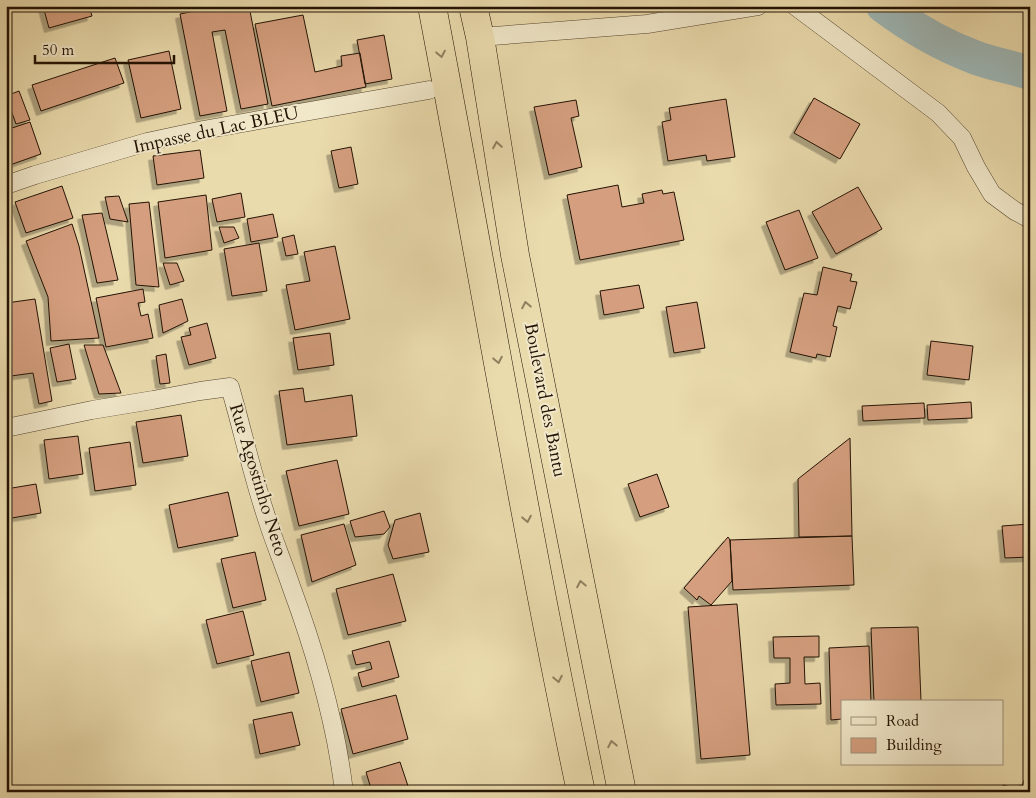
<svg xmlns="http://www.w3.org/2000/svg" width="1036" height="798" font-family="Cardo,serif">
<defs>
<filter id="shadow"><feDropShadow dx="-4.5" dy="4.5" stdDeviation="0" flood-color="#0004"/></filter>
</defs>
<rect width="100%" height="100%" fill="#eadbad"/>
<filter id="stains"><feTurbulence type="fractalNoise" baseFrequency=".004" numOctaves="4"/><feColorMatrix values="0 0 0 0 .2 0 0 0 0 .09 0 0 0 0 .02 0 0 0 .5 -.17"/></filter>
<radialGradient id="worn" r=".72"><stop offset=".6" stop-color="#630" stop-opacity="0"/><stop offset="1" stop-color="#630" stop-opacity=".3"/></radialGradient>
<g fill="none" stroke-linecap="round" stroke-linejoin="round">
<path stroke="#9eb8b7" stroke-width="34" d="M883,6C911,27 942,45 974,57C992,64 1011,67 1030,73"/>
</g>
<path fill="#d59f7f" stroke="#221203" filter="url(#shadow)" d="M43,6H89L92,16L49,28Z
M220,6H249L268,104L241,109L225,30L212,32L227,111L200,116L180,14Z
M303,15L315,72L342,66L341,56L360,53L366,87L272,106L255,24Z
M384,35L392,79L365,84L357,40Z
M169,51L181,109L141,118L128,60Z
M115,58L124,83L41,111L32,85Z
M19,91L30,120L16,124L6,96Z
M814,98L860,124L840,159L794,133Z
M726,99L735,157L707,161L706,155L668,161L662,122L671,120L669,108Z
M576,100L579,116L571,118L582,167L549,175L534,107Z
M30,122L41,154L7,166L6,130Z
M351,147L358,184L339,188L331,151Z
M200,150L204,178L157,185L153,156Z
M618,185L622,207L644,203L642,194L662,190L663,194L674,192L684,240L580,260L567,195Z
M62,186L73,218L26,233L15,202Z
M858,187L882,229L836,254L812,212Z
M241,193L245,217L217,222L212,199Z
M206,195L212,250L165,258L158,202Z
M119,196L128,222L110,219L105,197Z
M149,202L159,287L136,285L129,204Z
M799,210L818,258L785,270L766,222Z
M102,213L118,280L97,283L82,215Z
M273,214L278,237L251,242L247,219Z
M72,224L79,246L99,338L51,341L48,297L26,241Z
M219,227H234L239,238L224,243Z
M294,235L298,254L286,256L282,238Z
M259,243L267,291L232,296L224,249Z
M335,246L350,319L295,330L286,285L310,281L304,252Z
M163,263H177L184,281L170,285Z
M823,267L852,274L850,281L857,282L850,309L838,306L833,326L837,327L830,357L817,354L816,358L790,352L804,293L817,295Z
M639,285L644,308L604,315L600,291Z
M143,289L145,302L138,303L141,316L148,314L153,338L106,347L96,298Z
M35,299L52,401L39,404L33,373L11,376L6,350V303Z
M182,299L188,321L163,333L159,305Z
M697,302L705,348L674,353L666,307Z
M207,323L216,358L189,365L181,337L191,335L189,328Z
M330,333L334,365L298,370L293,338Z
M931,341L973,346L969,380L927,375Z
M69,344L76,379L57,382L50,348Z
M84,345H103L121,393L99,394Z
M166,354L170,383L160,384L156,356Z
M303,388L305,402L352,395L357,436L287,445L279,391Z
M971,402L972,418L928,420L927,405Z
M924,403L925,418L863,421L862,406Z
M181,415L188,456L143,463L136,422Z
M78,436L83,474L49,479L44,440Z
M850,438L852,536L799,537L798,479Z
M130,442L136,485L95,491L89,448Z
M337,460L349,514L299,526L286,471Z
M657,474L669,507L640,517L628,484Z
M36,484L41,513L6,519V489Z
M228,492L238,536L178,548L169,505Z
M384,511L390,527L384,534L355,537L350,521Z
M420,513L429,552L393,559L388,545L395,520Z
M344,524L356,565L312,582L301,535Z
M1030,524V557L1005,558L1002,526Z
M852,536L854,585L733,590L730,540Z
M728,537L730,540L732,581L711,605L699,596L697,600L684,588Z
M255,552L266,600L233,608L221,559Z
M393,574L406,621L348,635L336,589Z
M737,604L750,755L701,759L688,607Z
M243,611L254,655L217,664L206,620Z
M918,627L921,701H918V702H874L871,628Z
M819,636V657H804L805,684L820,683L821,704L776,705L775,684L790,683V658H774L773,637Z
M389,641L399,677L362,687L358,673L372,669L370,662L356,665L352,651Z
M869,646L871,702H842V719L831,720L829,648Z
M289,652L299,693L261,702L251,661Z
M396,695L408,739L353,754L341,709Z
M292,712L300,745L260,754L253,720Z
M400,762L410,792H372L366,772Z
M1024,780L1030,782V792H1001L1003,785L1021,790Z"/>
<g fill="none" stroke-linecap="round" stroke-linejoin="round">
<g stroke="#54442e" stroke-width="19">
<path id="street" d="M795,6L938,113L962,138L976,167L992,194L1015,211L1030,219
M480,37L647,24L758,6
M6,185L35,175L147,142L203,130L429,90
M6,428L92,410L153,400L200,391L230,387C243,432 253,478 268,522C275,544 284,565 291,586C315,651 336,723 344,792"/>
</g>
<g stroke="#221203" stroke-width="29">
<path id="highway" d="M432,6C482,268 526,531 581,792
M473,6L480,37L515,255L622,792"/>
</g>
<use href="#street" stroke="#f1e8ca" stroke-width="18"/>
<use href="#highway" stroke="#eadbad" stroke-width="28"/>
</g>
<defs><path id="oneway-chevron" d="M-2-3.5L2.5 0L-2 3.5" fill="none" stroke-width="1.6" stroke-linecap="round" stroke-linejoin="round" transform="scale(1.25)"/></defs>
<g stroke="#908160">
<use href="#oneway-chevron" transform="translate(441 54) rotate(79)"/>
<use href="#oneway-chevron" transform="translate(497 145) rotate(-99)"/>
<use href="#oneway-chevron" transform="translate(526 305) rotate(-101)"/>
<use href="#oneway-chevron" transform="translate(498 360) rotate(79)"/>
<use href="#oneway-chevron" transform="translate(527 519) rotate(79)"/>
<use href="#oneway-chevron" transform="translate(581 584) rotate(-101)"/>
<use href="#oneway-chevron" transform="translate(558 679) rotate(79)"/>
<use href="#oneway-chevron" transform="translate(612 744) rotate(-101)"/>
</g>
<g text-anchor="middle" dominant-baseline="central" stroke-width="4" stroke-linejoin="round" paint-order="stroke">
<g font-size="18" fill="#221203" stroke="#f1e8ca">
<text transform="translate(216 130) rotate(-12)">Impasse du Lac BLEU</text>
<text transform="translate(545 400) rotate(79)">Boulevard des Bantu</text>
<text transform="translate(258 480) rotate(73)">Rue Agostinho Neto</text>
</g>
</g>
<rect width="1036" height="798" fill="none" stroke="#eadbad" stroke-width="25"/>
<rect x="8" y="8" width="1021" height="783" fill="none" stroke="#221203" stroke-width="2.5"/>
<rect x="12" y="12" width="1011" height="773" fill="none" stroke="#221203"/>
<rect x="841" y="700" width="162" height="65" fill="#f1e8ca" stroke="#9e927a"/>
<rect x="851" y="717" width="25" height="8" fill="#f1e8ca" stroke="#9e927a"/>
<text x="886" y="726" font-size="15" fill="#221203">Road</text>
<rect x="851" y="738" width="25" height="15" fill="#d59f7f" stroke="#9e927a"/>
<text x="886" y="750" font-size="15" fill="#221203">Building</text>
<path d="M35 55v8h139v-8" fill="none" stroke="#221203" stroke-width="2.5"/>
<text x="42" y="55" font-size="15" fill="#221203" stroke="#f1e8ca" stroke-width="4" paint-order="stroke">50 m</text>
<rect width="100%" height="100%" filter="url(#stains)"/>
<rect width="100%" height="100%" fill="url(#worn)"/>
</svg>
